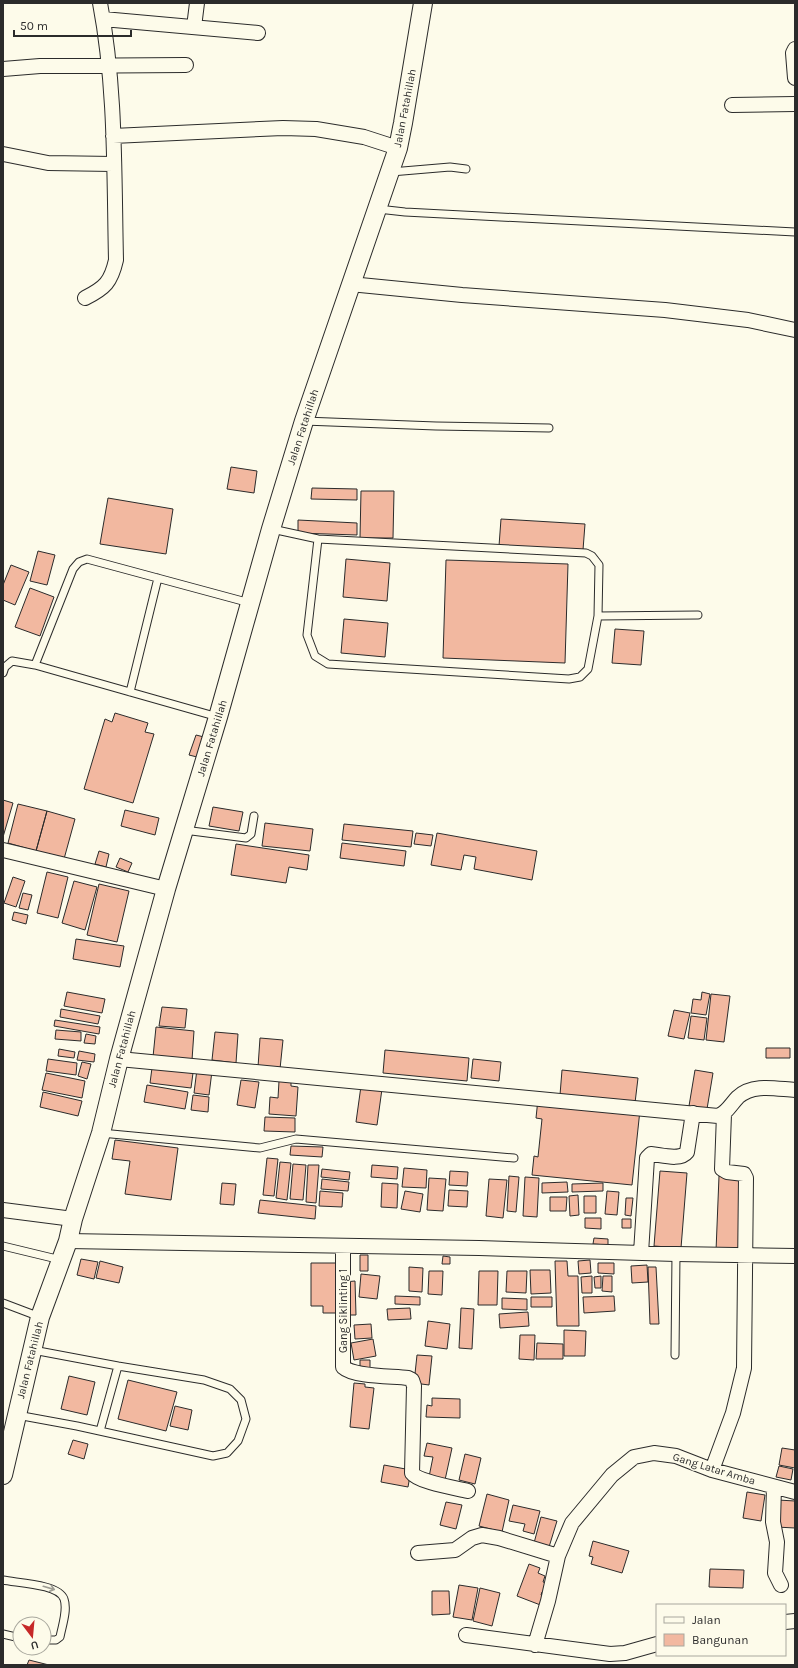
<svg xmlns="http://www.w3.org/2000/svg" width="798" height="1668" font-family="Karla,sans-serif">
<rect width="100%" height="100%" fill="#fdfbea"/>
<path fill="#f2b8a0" stroke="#2b2b2b" d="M231,467L257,471L254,493L227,489Z
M312,488L357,489V500L311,499Z
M361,491H394L393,538H360Z
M108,498L173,509L166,554L100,544Z
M501,519L585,524L583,550L499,546Z
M298,520L357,523V535L298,533Z
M38,551L55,555L47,585L30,581Z
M346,559L390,563L387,601L343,597Z
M446,560L568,564L565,663L443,658Z
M11,565L29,572L15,605L3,600V585Z
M30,588L54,597L40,636L15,627Z
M344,619L388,623L385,657L341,653Z
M615,629L644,631L641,665L612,663Z
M115,713L148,723L145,732L154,734L133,803L84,789L105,719L112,722Z
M196,735L204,737L197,757L189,755Z
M3,800L13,803L3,837Z
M18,804L47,811L36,851L8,843Z
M213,807L243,812L239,831L209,826Z
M125,810L159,818L155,835L121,826Z
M47,811L75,819L64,859L36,851Z
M265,823L313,829L310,851L262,846Z
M344,824L413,831L411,847L342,840Z
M416,833L433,835L431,846L414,844Z
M437,833L537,851L532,880L474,869L476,857L464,855L461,870L431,865Z
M342,843L406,851L404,866L340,858Z
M236,844L309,855L307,870L289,867L286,883L231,875Z
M99,851L109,854L106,867L95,864Z
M120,858L132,863L128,872L116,867Z
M47,872L68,877L58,918L37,913Z
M13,877L25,881L16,907L4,903Z
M74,881L97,887L85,930L62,923Z
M99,884L129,891L117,942L87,935Z
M23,893L32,895L28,910L19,908Z
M14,912L28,915L26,924L12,920Z
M76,939L124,946L120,967L73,959Z
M67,992L105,999L102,1013L64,1006Z
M702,992L710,994L706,1015L691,1013L693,999L701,1000Z
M711,994L730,996L724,1042L706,1040Z
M162,1007L187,1009L185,1028L159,1026Z
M61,1009L100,1016L98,1024L60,1017Z
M674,1010L690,1013L684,1039L668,1036Z
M691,1016L707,1018L704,1040L688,1038Z
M55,1020L100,1027L99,1034L54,1026Z
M156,1027L194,1031L192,1060L153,1057Z
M56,1030L81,1032V1041L55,1039Z
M215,1032L238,1034L236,1063L212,1060Z
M86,1034L96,1036L95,1044L84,1043Z
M260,1038L283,1040L280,1069L258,1067Z
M766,1048H790V1058H766Z
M59,1049L75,1052L74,1058L58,1056Z
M385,1050L469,1058L467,1081L383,1073Z
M79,1051L95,1054L94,1062L77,1060Z
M48,1059L77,1063L76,1075L46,1071Z
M473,1059L501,1062L499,1081L471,1078Z
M82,1062L91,1064L87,1079L78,1076Z
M152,1068L193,1073L191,1088L150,1083Z
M197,1069L212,1071L209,1095L194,1093Z
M562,1070L638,1078L635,1103L560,1095Z
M695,1070L713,1073L707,1109L689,1106Z
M46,1073L85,1081L82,1098L42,1090Z
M241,1080L259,1082L255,1108L237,1105Z
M279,1081L291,1082V1086L298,1087L296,1116L269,1114L270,1097L278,1098Z
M147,1085L188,1092L185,1109L144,1102Z
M361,1086L382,1089L377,1125L356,1122Z
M43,1092L82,1101L78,1116L40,1107Z
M193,1095L209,1097L208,1112L191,1110Z
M538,1099L640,1110L632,1185L532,1175L534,1156L538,1157L542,1119L536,1118Z
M265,1117L295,1118V1132L264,1131Z
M115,1140L178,1148L171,1200L125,1194L130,1161L112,1159Z
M291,1146L323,1147L322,1157L290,1155Z
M267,1158L278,1159L274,1196L263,1195Z
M280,1162L291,1163L287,1200L276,1198Z
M293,1164L306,1165L303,1200L290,1199Z
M308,1165H319L316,1203L306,1202Z
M372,1165L398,1167L397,1179L371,1177Z
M404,1168L427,1170L426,1188L402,1187Z
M322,1169L350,1172L349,1180L321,1177Z
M450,1171L468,1172L467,1186L449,1185Z
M660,1171L687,1173L681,1248L654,1246Z
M509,1176L519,1177L516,1212L507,1211Z
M719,1176L746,1177L743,1252L716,1251Z
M525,1177L539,1178L537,1217L523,1216Z
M429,1178L446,1179L443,1211L427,1210Z
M322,1179L349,1182L348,1191L321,1189Z
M489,1179L507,1180L503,1218L486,1216Z
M567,1182L568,1192L542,1193V1183Z
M222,1183L236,1184L234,1205L220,1204Z
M382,1183L398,1184L397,1208L381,1207Z
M603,1183V1191L572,1192V1184Z
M449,1190L468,1191L467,1207L448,1206Z
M320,1191L343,1193L342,1207L319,1206Z
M405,1191L423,1194L420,1212L401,1209Z
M607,1191L619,1192L617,1215L605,1214Z
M578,1195L579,1215L570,1216L569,1196Z
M584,1196H596V1213H584Z
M550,1197H567L566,1211H550Z
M626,1198H633L631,1216L625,1215Z
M260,1200L316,1206L315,1219L258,1213Z
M585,1218H601V1229L585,1228Z
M622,1219H631V1228H622Z
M594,1238L608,1239V1245L593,1244Z
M360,1255H368V1271H360Z
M443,1256L450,1257V1264H442Z
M81,1259L98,1262L94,1279L77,1275Z
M590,1260L591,1273L579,1274L578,1261Z
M100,1261L123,1267L119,1283L96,1278Z
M555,1261H567L568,1276H578L579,1326H557Z
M311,1263H340L339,1313H323V1306H311Z
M598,1263H614V1274L598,1273Z
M647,1265L648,1282L632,1283L631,1266Z
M409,1267L423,1268L422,1292L409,1291Z
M648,1267H656L659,1324H650Z
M530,1270H550L551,1293L531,1294Z
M429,1271H443L442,1295L428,1294Z
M479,1271H498L497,1305H478Z
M507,1271H527L526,1293L506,1292Z
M361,1274L380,1276L377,1299L359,1297Z
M592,1276V1293H582L581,1277Z
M601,1276V1288H595L594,1277Z
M603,1276H612V1292L602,1291Z
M355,1281L356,1315H346L344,1282Z
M395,1296L420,1297V1305L395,1304Z
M614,1296L615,1311L584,1313L583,1297Z
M531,1297H552V1307H531Z
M502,1298L527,1299V1310L502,1309Z
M410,1308L411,1319L388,1320L387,1309Z
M461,1308L474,1309L472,1349L459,1348Z
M528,1312L529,1326L500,1328L499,1314Z
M428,1321L450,1324L447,1349L425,1346Z
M371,1324L372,1338L355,1339L354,1325Z
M564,1330L586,1331L585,1356H564Z
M520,1335H535L534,1360L519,1359Z
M373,1339L376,1356L354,1360L351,1343Z
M537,1343L563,1344V1359H536Z
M417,1355L432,1356L429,1385L414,1383Z
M360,1360H370V1368H360Z
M69,1376L95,1382L87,1415L61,1409Z
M128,1380L177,1392L166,1431L118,1419Z
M354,1383L365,1384V1387L374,1388L369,1429L350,1427Z
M432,1398L460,1399V1418L426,1417L427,1405L432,1406Z
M175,1406L192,1410L188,1430L170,1426Z
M73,1440L88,1444L84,1459L68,1454Z
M427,1443L452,1448L445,1480L429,1477L433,1457L424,1456Z
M782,1448L795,1450V1468L779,1465Z
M465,1454L481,1458L475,1484L459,1480Z
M384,1465L411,1470L408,1487L381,1482Z
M779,1466L793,1469L791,1480L776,1477Z
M747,1492L765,1495L761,1521L743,1518Z
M487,1494L509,1500L502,1532L479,1526Z
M778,1500L795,1501V1528L776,1527Z
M446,1502L462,1505L456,1529L440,1525Z
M513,1505L540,1511L534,1534L523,1531L525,1524L509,1521Z
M541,1517L557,1521L549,1547L534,1543Z
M593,1541L629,1551L622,1573L591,1564L593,1557L589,1556Z
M529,1564L540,1568L538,1573L545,1576L543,1582L550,1584L546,1594L542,1592L541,1595L546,1597L543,1606L517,1596Z
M710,1569L744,1570L743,1588L709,1587Z
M459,1585L478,1588L472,1620L453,1617Z
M480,1588L500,1593L492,1626L473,1621Z
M432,1591H449L450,1614L432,1615Z
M29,1660L49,1665H27Z"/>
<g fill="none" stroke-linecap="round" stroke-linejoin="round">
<g stroke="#2b2b2b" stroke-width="9">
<path id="service" d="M391,172L450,167L466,169
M378,209L405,212L795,232
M304,421L436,426L549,428
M272,529L318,539L586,553L592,556L599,565L598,616L698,615
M318,539L307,635L315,656L328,664L569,679L580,677L588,669L598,616
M35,665L73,569L79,562L87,559L250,603
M3,673L5,667L12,661L35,665L218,717
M130,692L158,578
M184,830L246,838L251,834L254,816
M101,1133L260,1148L296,1139L514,1158
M3,1246L61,1260
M3,1303L40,1317
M33,1350L118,1366
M675,1355L676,1254
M17,1415L77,1426L213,1456L227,1453L238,1441L246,1419L241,1400L230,1389L204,1380L118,1366L100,1431
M3,1580C17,1583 59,1584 64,1599C68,1610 62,1626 60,1637L56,1640H44
M3,1634L20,1638"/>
</g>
<g stroke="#2b2b2b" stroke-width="16">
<path id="minor" d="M103,19L258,33
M194,27L197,3
M795,49L793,53L795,78
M3,69L40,66L186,65
M732,105L795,104
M113,136L283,128L316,129L364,137L398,148
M3,154L48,163L113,164
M350,284L462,295L665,310L748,320L795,330
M85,298C105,288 111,282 116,260C114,174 116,87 100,3
M3,850L166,889
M119,1059L718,1116C727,1113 731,1104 738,1097C753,1083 777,1089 795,1090
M3,1210L73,1219
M68,1241L479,1248L676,1254L795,1256
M343,1246V1367C354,1377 392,1376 408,1378L412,1380L414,1386L412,1473C418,1482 456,1488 468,1491
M641,1253L647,1158L651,1154C662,1155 680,1161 687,1152L693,1113
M712,1470L733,1413L744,1368L746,1178L744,1174L727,1172L722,1169L724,1114
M774,1487L773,1522L777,1542L775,1573L781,1585
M418,1553L455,1550L472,1538L482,1535L499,1538L558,1556
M785,1622L795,1621
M466,1635L610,1654L625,1653L657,1644
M535,1645L548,1601L558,1556L572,1523L612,1475L634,1457L654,1453L676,1456L712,1470L795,1492"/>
</g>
<g stroke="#2b2b2b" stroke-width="20">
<path id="tertiary" d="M3,1475L40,1317L68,1241L73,1219L101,1133L119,1059L166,889L218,717L271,529L304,421L398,148L403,123L423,3"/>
</g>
<use href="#service" stroke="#fdfbea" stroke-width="7"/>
<use href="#minor" stroke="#fdfbea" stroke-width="14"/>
<use href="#tertiary" stroke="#fdfbea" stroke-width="18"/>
</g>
<defs><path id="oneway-shaft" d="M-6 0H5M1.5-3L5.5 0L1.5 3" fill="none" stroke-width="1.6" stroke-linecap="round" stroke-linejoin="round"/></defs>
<use stroke="#9e9d94" href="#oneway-shaft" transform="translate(49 1588) rotate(16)"/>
<g text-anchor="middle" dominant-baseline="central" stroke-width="3" stroke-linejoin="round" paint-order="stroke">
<g font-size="11" fill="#2b2b2b" stroke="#fdfbea">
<text transform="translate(405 108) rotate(-79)">Jalan Fatahillah</text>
<text transform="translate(303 427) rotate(-72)">Jalan Fatahillah</text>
<text transform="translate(212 738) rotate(-73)">Jalan Fatahillah</text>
<text transform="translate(122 1049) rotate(-75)">Jalan Fatahillah</text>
<text transform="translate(343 1311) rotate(-90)">Gang Siklinting 1</text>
<text transform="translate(30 1360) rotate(-76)">Jalan Fatahillah</text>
<text transform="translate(714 1469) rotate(17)">Gang Latar Amba</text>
</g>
</g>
<rect width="798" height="1668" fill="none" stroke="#2b2b2b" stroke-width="8"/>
<rect x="656" y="1604" width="130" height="52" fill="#fdfbea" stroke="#a9a89e"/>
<rect x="664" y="1617" width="20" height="6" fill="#fdfbea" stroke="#a9a89e"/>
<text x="692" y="1624" font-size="12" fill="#2b2b2b">Jalan</text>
<rect x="664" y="1634" width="20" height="12" fill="#f2b8a0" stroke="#a9a89e"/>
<text x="692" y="1644" font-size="12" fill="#2b2b2b">Bangunan</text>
<g transform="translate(32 1636) rotate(164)"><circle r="19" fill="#fdfbea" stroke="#a9a89e"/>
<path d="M0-3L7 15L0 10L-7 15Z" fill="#c62828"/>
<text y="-6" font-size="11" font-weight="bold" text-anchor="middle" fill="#2b2b2b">U</text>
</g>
<path d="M14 30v6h117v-6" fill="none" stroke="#2b2b2b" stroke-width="2"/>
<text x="20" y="30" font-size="12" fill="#2b2b2b" stroke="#fdfbea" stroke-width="3" paint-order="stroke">50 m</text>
</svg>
